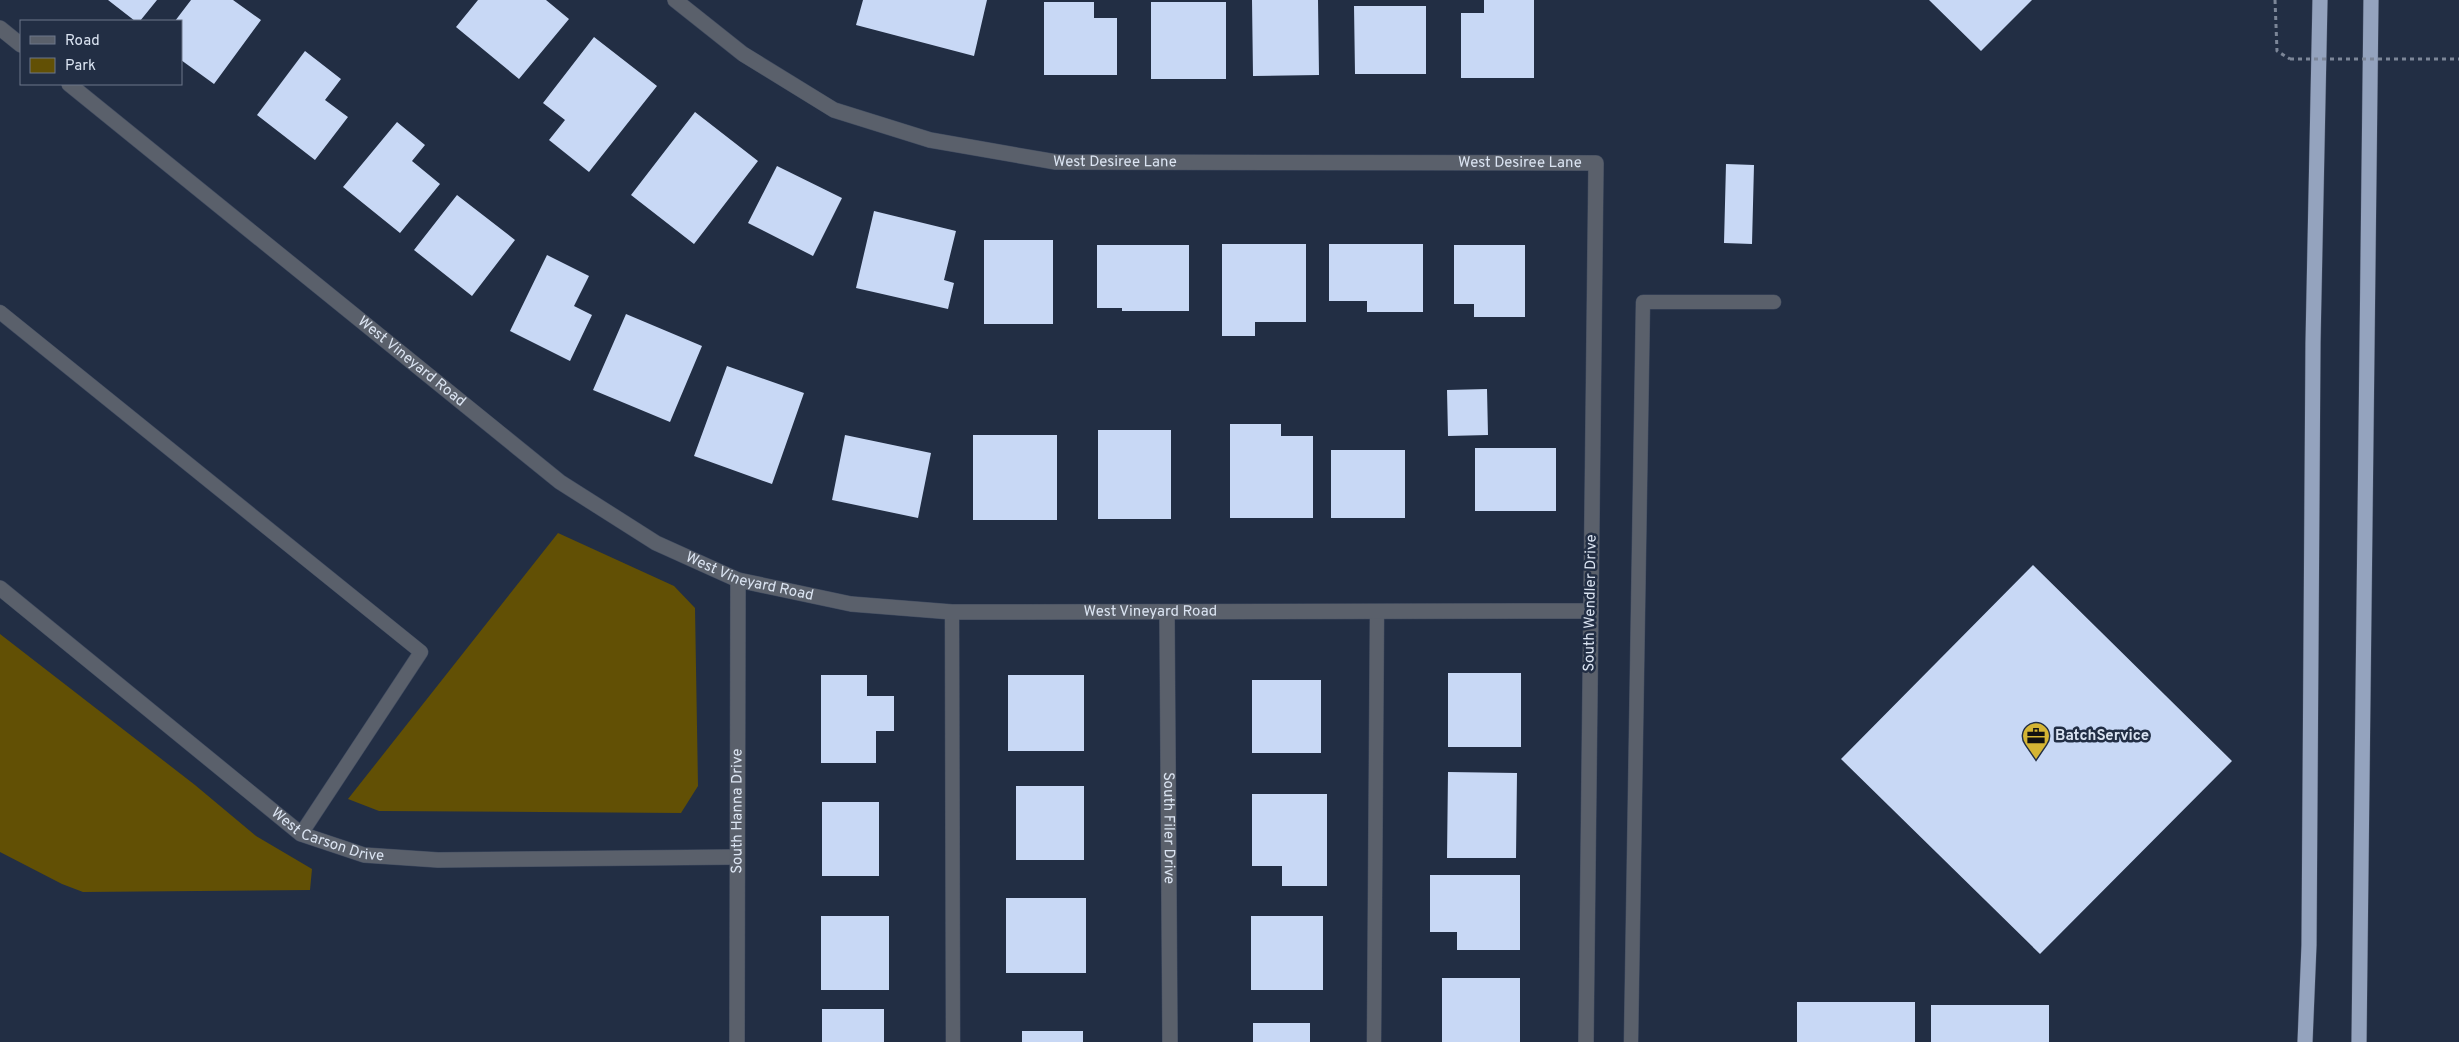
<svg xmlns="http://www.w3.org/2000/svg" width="2459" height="1042" font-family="Overpass,sans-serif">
<rect width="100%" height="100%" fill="#222e44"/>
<path fill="#625005" d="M558,533L674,586L695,608L698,786L681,813L379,811L348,799Z
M0,634L195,785L256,836L312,869L310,890L83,892L62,884L0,852Z"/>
<path fill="#c8d8f5" d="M108,0H157L140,21H135Z
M191,0H233L261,20L214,84L181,60V21H175Z
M478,0H546L569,19L519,79L456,27Z
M863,0H987L974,56L856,25Z
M1252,0H1318L1319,75L1253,76Z
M1484,0H1534V78H1461V13H1484Z
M1929,0H2032L1981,51Z
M1044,2H1094V18H1117V75H1044Z
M1151,2H1226V79H1151Z
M1354,6H1426V74H1355Z
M594,37L657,86L589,172L549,140L565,120L543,103Z
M305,51L341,79L325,100L348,117L315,160L257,115Z
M695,112L758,161L694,244L631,195Z
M397,122L425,145L412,161L440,184L400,233L343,187Z
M1726,164L1754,165L1752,244L1724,243Z
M777,166L842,198L813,256L748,223Z
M457,195L515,240L472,296L414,250Z
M874,211L956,231L944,280L954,283L948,309L856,288Z
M984,240H1053V324H984Z
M1222,244H1306V322H1255V336H1222Z
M1329,244H1423V312H1367V301H1329Z
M1097,245H1189V311H1122V308H1097Z
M1454,245H1525V317H1474V304H1454Z
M547,255L589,276L574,306L592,315L570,361L510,331Z
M626,314L702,346L670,422L593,390Z
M727,366L804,393L772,484L694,456Z
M1487,389L1488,435L1448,436L1447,390Z
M1230,424H1281V436H1313V518H1230Z
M1098,430H1171V519H1098Z
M845,435L931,453L918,518L832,500Z
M973,435H1057V520H973Z
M1475,448H1556V511H1475Z
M1331,450H1405V518H1331Z
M2033,565L2232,761L2040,954L1841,759Z
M1448,673H1521V747H1448Z
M821,675H867V696H894V731H876V763H821Z
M1008,675H1084V751H1008Z
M1252,680H1321V753H1252Z
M1448,772L1517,773L1516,858H1447Z
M1016,786H1084V860H1016Z
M1252,794H1327V886H1282V866H1252Z
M822,802H879V876H822Z
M1430,875H1520V950H1457V932H1430Z
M1006,898H1086V973H1006Z
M821,916H889V990H821Z
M1251,916H1323V990H1251Z
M1442,978H1520V1042H1442Z
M1797,1002H1915V1042H1797Z
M1931,1005H2049V1042H1931Z
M822,1009H884V1042H822Z
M1253,1023H1310V1042H1253Z
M1022,1031H1083V1042H1022Z"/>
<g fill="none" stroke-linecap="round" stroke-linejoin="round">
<g stroke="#404b60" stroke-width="15">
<path id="lane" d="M0,312L421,652L301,834
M952,612L953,1042
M1374,1042L1377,613
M1631,1042L1643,302H1774"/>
</g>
<g stroke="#404b60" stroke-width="16">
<g id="street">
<path id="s1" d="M675,0L743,54L834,110L930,140L1056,162L1596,163L1586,1042"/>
<path d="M0,28L21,45"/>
<path id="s2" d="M69,84L560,482L656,543L738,580L851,604L952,612L1591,611"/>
<path id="s3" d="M0,588L301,834L364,855L438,860L736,857"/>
<path id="s4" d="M1167,613L1170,1042"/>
<path id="s5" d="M737,1042L738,580"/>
</g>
</g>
<g stroke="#404b60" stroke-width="16">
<path id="highway" d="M2305,1042L2309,945L2313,343L2320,0
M2359,1042L2371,0"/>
</g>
<path stroke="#7c8698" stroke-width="3" stroke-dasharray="4 4" stroke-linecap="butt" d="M2275,0L2277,51L2290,59"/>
<use href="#lane" stroke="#5a606b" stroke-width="14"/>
<use href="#street" stroke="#5a606b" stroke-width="15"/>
<use href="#highway" stroke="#94a3be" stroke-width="15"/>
<path stroke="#7c8698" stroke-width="3" stroke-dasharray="4 4" stroke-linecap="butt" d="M2290,59H2459"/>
</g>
<defs>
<g id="office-pin" transform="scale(1.4375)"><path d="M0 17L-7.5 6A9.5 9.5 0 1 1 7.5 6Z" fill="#d5b534" stroke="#222e44"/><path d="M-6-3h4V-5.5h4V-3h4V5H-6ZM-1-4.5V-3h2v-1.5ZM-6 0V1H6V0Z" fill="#111"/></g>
</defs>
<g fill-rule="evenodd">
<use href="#office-pin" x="2036" y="736"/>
</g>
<g text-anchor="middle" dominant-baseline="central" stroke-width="5" stroke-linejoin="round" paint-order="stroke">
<g font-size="15" fill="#dbe4f2" stroke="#222e44">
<text stroke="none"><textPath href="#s1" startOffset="481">West Desiree Lane</textPath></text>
<text stroke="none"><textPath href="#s1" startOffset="886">West Desiree Lane</textPath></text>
<text stroke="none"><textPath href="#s2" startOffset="441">West Vineyard Road</textPath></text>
<text stroke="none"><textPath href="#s2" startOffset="846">West Vineyard Road</textPath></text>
<text transform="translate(1591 603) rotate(-89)">South Wendler Drive</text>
<text stroke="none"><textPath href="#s2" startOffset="1251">West Vineyard Road</textPath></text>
<text stroke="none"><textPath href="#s5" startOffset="231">South Hanna Drive</textPath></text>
<text stroke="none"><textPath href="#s4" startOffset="215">South Filer Drive</textPath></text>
<text stroke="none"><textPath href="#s3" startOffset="414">West Carson Drive</textPath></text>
</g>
<g font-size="15" font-weight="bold" fill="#dbe4f2" stroke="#222e44" text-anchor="start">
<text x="2055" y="736">BatchService</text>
</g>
</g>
<rect x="20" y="20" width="162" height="65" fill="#222e44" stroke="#6c778a"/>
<rect x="30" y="36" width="25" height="8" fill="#5a606b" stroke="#6c778a"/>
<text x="65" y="45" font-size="15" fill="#dbe4f2">Road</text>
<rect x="30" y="58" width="25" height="15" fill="#625005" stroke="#6c778a"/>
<text x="65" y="70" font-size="15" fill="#dbe4f2">Park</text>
</svg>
